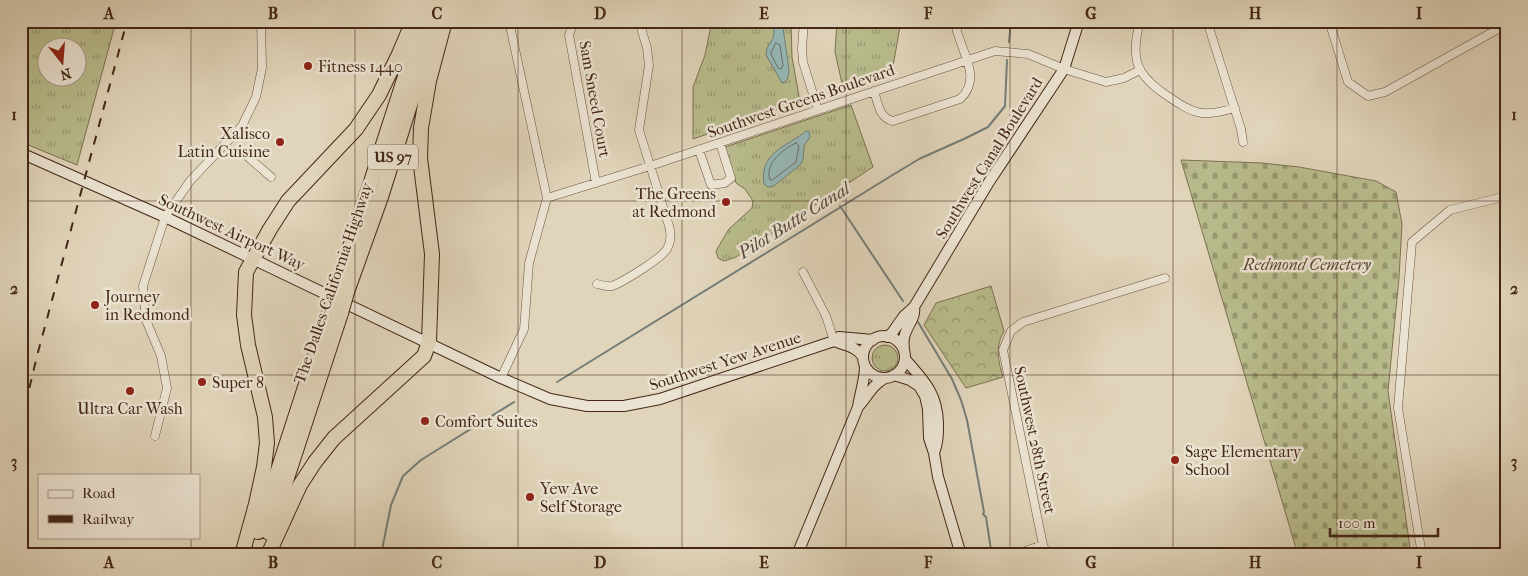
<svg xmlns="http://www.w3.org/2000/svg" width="1528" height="576" font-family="'IM FELL French Canon',serif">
<defs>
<pattern id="grass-tufts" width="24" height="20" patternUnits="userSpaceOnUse" patternTransform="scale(1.25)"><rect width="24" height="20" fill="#b8bb8c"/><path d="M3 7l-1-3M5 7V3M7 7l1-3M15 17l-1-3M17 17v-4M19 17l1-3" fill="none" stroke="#979871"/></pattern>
<pattern id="forest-crowns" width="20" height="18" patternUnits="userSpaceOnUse" patternTransform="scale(1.25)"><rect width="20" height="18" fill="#b8bb8c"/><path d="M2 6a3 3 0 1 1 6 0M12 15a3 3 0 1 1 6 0" fill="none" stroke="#979871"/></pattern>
<pattern id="cemetery-stones" width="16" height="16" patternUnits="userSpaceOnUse" patternTransform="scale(1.25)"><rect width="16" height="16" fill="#b8bb8c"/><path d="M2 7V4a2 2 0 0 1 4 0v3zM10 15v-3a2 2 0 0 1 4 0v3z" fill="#979871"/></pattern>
</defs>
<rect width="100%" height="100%" fill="#e0d4ba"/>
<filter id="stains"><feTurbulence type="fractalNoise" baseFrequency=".004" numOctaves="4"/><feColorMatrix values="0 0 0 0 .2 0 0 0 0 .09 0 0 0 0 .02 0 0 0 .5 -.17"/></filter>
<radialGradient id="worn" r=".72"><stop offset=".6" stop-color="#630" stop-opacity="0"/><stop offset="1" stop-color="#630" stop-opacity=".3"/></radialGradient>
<path fill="url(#grass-tufts)" stroke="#7e7151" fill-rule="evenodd" d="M21,21H116L77,165L21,142ZM48,48H78V78H48Z
M712,21H791L792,57L800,102L693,139V87L705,55Z
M837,21H901L892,72L843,88L835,52Z
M851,105L873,167L736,257L724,261L718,258L716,251L729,229L752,208L753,201L745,189L736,183L725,147Z
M872 358a13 13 0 1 1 26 0a13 13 0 1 1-26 0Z"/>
<path fill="url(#forest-crowns)" stroke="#7e7151" d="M991,286L1004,331C995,347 998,360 1003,377L966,388L924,325L936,303Z"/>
<path fill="url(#cemetery-stones)" stroke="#7e7151" d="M1181,160L1262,163L1299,167L1376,181L1396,192L1402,224L1399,278L1388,391L1411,555H1298Z"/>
<path fill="#95b7b6" stroke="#757d76" d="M771,21H782L789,70L788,78L785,82L782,83L766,55L767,48L773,38L774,32Z
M806,131H809L810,137L804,146L803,160L800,165L774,186L768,187L764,184C759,152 787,147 806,131Z"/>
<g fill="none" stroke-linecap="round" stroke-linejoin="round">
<path stroke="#6c6f66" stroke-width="1" d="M776,43L780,45L783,66L781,69L778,68L771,54Z
M796,143L799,146L796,162L772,180H770C764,164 783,149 796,143Z"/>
<path stroke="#757d76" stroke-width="2" d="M1009,42L1011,21
M840,206L903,301
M918,322L952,379L961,400L967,420L984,512L983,514L986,517L991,550
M557,382L891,176L919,159L966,138L988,127L1005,106L1007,60
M381,555L391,505L403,476L421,460L514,402"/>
<g stroke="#6b523f" stroke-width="9">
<path id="street" d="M574,21L569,35L596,183
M804,21L802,49L803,62L818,110
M1140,21C1136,36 1132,57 1141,71C1147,81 1157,89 1166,95C1194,114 1201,118 1235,108
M1207,21L1241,129L1243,142
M1329,21L1348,82L1368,96L1385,92L1507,24
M874,91C878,103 879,118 893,121L960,99C985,77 957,47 955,21
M699,150L711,185L725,183L731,178L720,143
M247,156L271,177
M547,198L650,166L995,51L1028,54L1064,69L1106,82L1124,78L1140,70
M803,272L826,316L834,341
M597,284C601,285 607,287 612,286C623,282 662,258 667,249C671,242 671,233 669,226L639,130L649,65L647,48L639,21
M501,378L524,329L529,263L547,198L509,21
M155,436L167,388L161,356L146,320L143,286L165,217L190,181L242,126L256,97L262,68L261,21
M1013,555L1043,545
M1047,555L1043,545L1003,350L1011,331L1023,322L1165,278
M1422,555L1398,408L1412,242L1450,210L1507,196"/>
</g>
<g stroke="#442716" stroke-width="12">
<path id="secondary" d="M21,153L165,217L501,378L550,399L587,406H624L660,399L834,341L839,337L873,340
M863 357a21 21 0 1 1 42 0a21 21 0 1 1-42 0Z
M887,337L892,333L904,316L914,307L989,182L1064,69L1079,21
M834,341C846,346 856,346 863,357
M904,351C904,347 903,342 904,338C906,326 916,319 914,307
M905,359C923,380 937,392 938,423C938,434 938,443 934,453
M894,375L910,380L919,386L925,396L928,409L929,438L934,453L938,477L961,555
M858,407C860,393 865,380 865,366
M797,555L858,407C868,396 872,385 885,378"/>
</g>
<g stroke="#442716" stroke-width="16">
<path id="highway" d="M337,287L423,21
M347,292L381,197L433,32
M258,532L331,307
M269,533L341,313
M242,555L256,504L264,467L267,443L265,417L248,345L244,315L246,272L270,229L288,201L356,129L379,95L399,54L413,21
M268,555L300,485L315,462L334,438L424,356L429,342L432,254L420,158L421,128L429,81L445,21"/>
</g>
<use href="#street" stroke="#ebe3d2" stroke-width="8"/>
<use href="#secondary" stroke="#ebe3d2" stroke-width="10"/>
<use href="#highway" stroke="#e0d4ba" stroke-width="14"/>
<path stroke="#442716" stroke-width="2" stroke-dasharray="9 9" stroke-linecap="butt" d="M21,423L37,356L127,21"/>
<g stroke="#442716" stroke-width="16" stroke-linecap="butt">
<path id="highway-bridge" d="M331,307L337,287
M341,313L347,292"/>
</g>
<use href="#highway-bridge" stroke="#e0d4ba" stroke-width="14"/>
</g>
<path fill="none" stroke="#442716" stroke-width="1" stroke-opacity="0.55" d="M191,21V475M355,21V555M518,21V555M682,21V555M846,21V555M1010,21V555M1173,21V555M1337,21V555M21,201H1507M21,375H1507M191,537V555"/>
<g fill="#8f2418" stroke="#ebe3d2" stroke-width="2">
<circle cx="308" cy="66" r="5"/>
<circle cx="280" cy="142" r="5"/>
<circle cx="726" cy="202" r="5"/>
<circle cx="95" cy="305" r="5"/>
<circle cx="202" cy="382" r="5"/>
<circle cx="130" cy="391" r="5"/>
<circle cx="425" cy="421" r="5"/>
<circle cx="1175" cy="460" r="5"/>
<circle cx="530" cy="497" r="5"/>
</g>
<g text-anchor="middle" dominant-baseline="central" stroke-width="5" stroke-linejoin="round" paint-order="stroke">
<rect fill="#ebe3d2" stroke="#765f4e" stroke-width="1" x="368" y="144.5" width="50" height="25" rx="4"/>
<g font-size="15" font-weight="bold" fill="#442716">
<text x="393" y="157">US 97</text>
</g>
<g font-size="16" fill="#442716" stroke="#ebe3d2" text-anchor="start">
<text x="318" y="66">Fitness 1440</text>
<text x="270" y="133" text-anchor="end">Xalisco<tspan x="270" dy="18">Latin Cuisine</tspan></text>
<text x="716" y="193" text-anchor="end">The Greens<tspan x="716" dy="18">at Redmond</tspan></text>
<text x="105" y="296">Journey<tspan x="105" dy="18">in Redmond</tspan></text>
<text x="212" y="382">Super 8</text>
<text x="130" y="408" text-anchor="middle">Ultra Car Wash</text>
<text x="435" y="421">Comfort Suites</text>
<text x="1185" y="451">Sage Elementary<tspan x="1185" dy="18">School</tspan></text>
<text x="540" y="488">Yew Ave<tspan x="540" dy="18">Self Storage</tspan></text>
</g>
<g font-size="16" fill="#442716" stroke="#ebe3d2">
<text transform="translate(595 99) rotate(80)">Sam Sneed Court</text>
<text transform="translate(801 101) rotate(-19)">Southwest Greens Boulevard</text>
<text transform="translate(989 158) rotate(-58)">Southwest Canal Boulevard</text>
<text transform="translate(232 232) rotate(25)">Southwest Airport Way</text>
<text transform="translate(333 283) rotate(-71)">The Dalles-California Highway</text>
<text transform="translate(725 361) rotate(-18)">Southwest Yew Avenue</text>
<text transform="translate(1035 440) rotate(78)">Southwest 28th Street</text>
</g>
<g font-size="16" font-style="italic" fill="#5b452e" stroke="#ebe3d2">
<text x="1307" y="264">Redmond Cemetery</text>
</g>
<g font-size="18" font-style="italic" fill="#584b3e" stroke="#ebe3d2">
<text transform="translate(794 221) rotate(-32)">Pilot Butte Canal</text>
</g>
</g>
<rect width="1528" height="576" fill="none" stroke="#e0d4ba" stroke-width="55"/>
<rect x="38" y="474" width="162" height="65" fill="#ebe3d2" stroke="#a89887"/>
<rect x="48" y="490" width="25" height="8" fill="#ebe3d2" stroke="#a89887"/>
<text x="82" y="498" font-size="15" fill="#442716">Road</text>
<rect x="48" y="515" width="25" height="8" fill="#442716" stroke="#a89887"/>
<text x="82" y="524" font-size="15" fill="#442716">Railway</text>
<g transform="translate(62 62) rotate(163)"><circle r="24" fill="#ebe3d2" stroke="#a89887"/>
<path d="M0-4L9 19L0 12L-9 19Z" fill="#8f2418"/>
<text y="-8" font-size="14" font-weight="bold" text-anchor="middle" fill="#442716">N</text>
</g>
<path d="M1330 528v8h108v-8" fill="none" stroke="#442716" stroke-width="2.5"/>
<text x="1338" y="528" font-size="15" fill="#442716" stroke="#ebe3d2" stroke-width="4" paint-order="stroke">100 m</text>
<rect x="28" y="28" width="1472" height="520" fill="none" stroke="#442716" stroke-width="2"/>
<g font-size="16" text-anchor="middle" font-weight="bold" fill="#442716">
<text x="109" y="19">A</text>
<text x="273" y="19">B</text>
<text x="437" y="19">C</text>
<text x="600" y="19">D</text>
<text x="764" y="19">E</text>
<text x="928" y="19">F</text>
<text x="1091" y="19">G</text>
<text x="1255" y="19">H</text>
<text x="1419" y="19">I</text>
<text x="14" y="120">1</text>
<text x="1514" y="120">1</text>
<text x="14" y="294">2</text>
<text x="1514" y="294">2</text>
<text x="14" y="467">3</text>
<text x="1514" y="467">3</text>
<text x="109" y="568">A</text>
<text x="273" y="568">B</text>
<text x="437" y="568">C</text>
<text x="600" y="568">D</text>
<text x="764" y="568">E</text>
<text x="928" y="568">F</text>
<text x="1091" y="568">G</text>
<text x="1255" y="568">H</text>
<text x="1419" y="568">I</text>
</g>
<rect width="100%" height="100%" filter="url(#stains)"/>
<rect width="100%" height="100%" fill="url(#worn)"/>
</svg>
